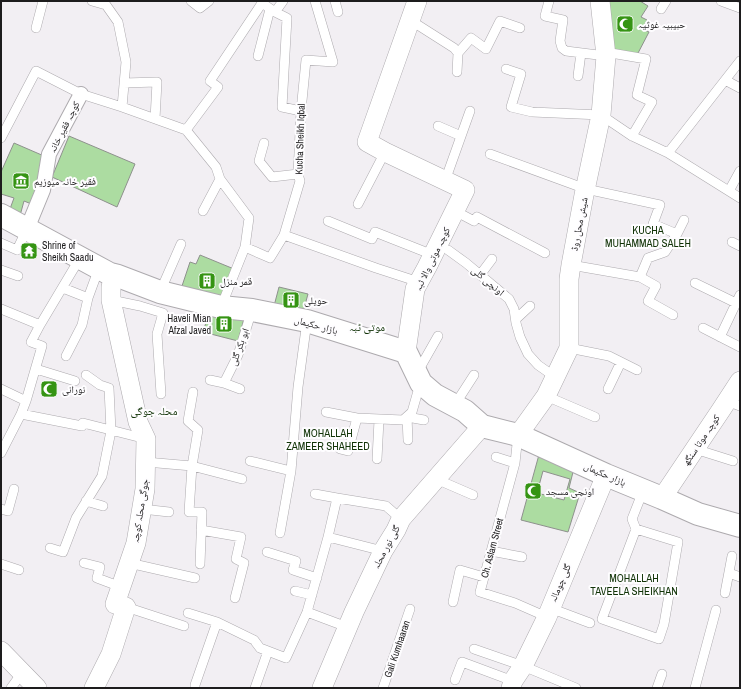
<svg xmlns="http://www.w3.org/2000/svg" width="741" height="689" font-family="'Archivo Narrow','Noto Naskh Arabic',sans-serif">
<rect width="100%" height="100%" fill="#f2eff3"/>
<path fill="#acdca1" stroke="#8e918d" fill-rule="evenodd" d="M602,1H640L648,6L641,17L647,20L642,29L649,32L637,55L608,51Z
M69,136L135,164L117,207L52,177Z
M14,143L44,156L34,205L24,201L18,223L7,217L14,198L1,194V172Z
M200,255L234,269L220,303L180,292L190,262L196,264Z
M279,287L308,294L303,312L274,306Z
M210,310L245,315L238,341L203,332Z
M540,451L574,468L569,488L580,493L568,532L521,520ZM543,471L570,479L564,500L537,493Z"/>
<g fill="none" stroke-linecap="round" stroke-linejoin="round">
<g stroke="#adaaae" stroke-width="10">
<path id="service" d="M92,1L106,5L118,22L126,62L122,107
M191,1L200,8L209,1
M335,1L338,12
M549,1L545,16L563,20L560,41L562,48L566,51L606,56
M721,1L740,8
M661,9L666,1
M275,12L287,18L282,107L301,111
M410,20L454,48L458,53L457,72
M36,28L43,1
M605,52L646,59L637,95L652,102L632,136
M458,53L471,38L486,49L500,21L520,28
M258,56L270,9
M506,69L521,74L511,107L532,112L601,115L632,136L668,153L740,61
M578,76L581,53
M725,80L740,88
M124,83L157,82L155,119
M438,126L461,136
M186,130L218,87L210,81L262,3L275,12L283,1
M1,138L36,71L81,94L122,107L186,130L216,167L220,179L249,218L245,247
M264,143L259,161L272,177L298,174
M668,153L740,198
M490,154L586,189L660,205L653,224L677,234
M445,181L470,111
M729,191L740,171
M358,204L385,152
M203,211L220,179
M455,211L474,221L477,217L545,253
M328,221L372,239L375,232L433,255
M284,235L376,268L419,282
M732,242L740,246
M1,243L17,250L27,229
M448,250L466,263L509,299L514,309L516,323L520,337L528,354L538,365L555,377
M571,265L640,277L656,286L648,301L673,315
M1,270L18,276
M480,275L492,259
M640,277L648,258L665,252L677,234L684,220
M695,283L736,303
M63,288L88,298
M160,292L181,244
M111,300L140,306L163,313L157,334L161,394
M221,307L245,247L270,258L284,235L300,181L298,174L301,111L306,60L333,62L315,1
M1,309L40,325
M516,319L530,306
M703,328L740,347
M720,337L740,295
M569,348L609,356L637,370
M66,356L82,325L88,298L99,268
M36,369L75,381
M417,373L438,336
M210,380L224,383L240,389
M224,383L238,355L252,310
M1,389L26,401
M608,389L621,362
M193,392L188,421L198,430L192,466L189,512H202L200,564
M546,396L595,417
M727,401L740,406
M454,406L474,375
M326,412L357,418L403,420L412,412L420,384
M21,414L82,426L83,423L146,439
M518,435L515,463L480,592L515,603L547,617
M408,440L407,417L424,420
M340,449L348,451L357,418
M695,449L733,461
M1,453L21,414L26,401L42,346L31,342L40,325L80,258
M496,457L515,463
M377,459L379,420
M250,461L291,471
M146,462L192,466L242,479
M436,479L473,495
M315,494L337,498
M86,501L103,506
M1,509L8,511L14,489
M142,509L169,512
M636,529L678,542L664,624L659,639L602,619L636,529L632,519L643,491
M201,530L241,537L236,559L244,563L235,598
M280,533L291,471L298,387L307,321
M328,537L383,551
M50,548L63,552L76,518L102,476L111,431L109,388L100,385L86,375
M491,551L522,557
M267,552L296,561L293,570L317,578
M84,563L100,567L97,578L121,587
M129,563L195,578
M1,564L19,570
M729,573L740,577
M295,591L312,595
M725,593L732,556
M453,602L460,570L484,577
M126,607L184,626
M550,608L590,623
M307,612L347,627
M188,613L217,622L254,640L260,648L286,658L307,612L328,537L337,498L386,506L401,519
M474,649L523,666L576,688
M455,680L462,662L513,681
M11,688L22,673
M195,688V685L217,622
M255,688L268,651
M383,688L410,609
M657,688L662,674
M695,688L716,610"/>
</g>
<g stroke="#adaaae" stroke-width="16">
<path id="pedestrian" d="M27,229L43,190L49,154L81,94"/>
</g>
<g stroke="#adaaae" stroke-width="20">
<path id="minor" d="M406,352L415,289L427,267L465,190L385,152L367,142L417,1
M518,435L546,396L569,348V279L571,265L584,195L601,115L606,56L600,1
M662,498L721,410L740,381
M1,651L37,688
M94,688L111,654L126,607L115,604L136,543L145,489L146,439L138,422L111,300V287L114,275
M322,688L354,612L383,551L396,530L401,519L482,426
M511,688L513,681L523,666L547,617L606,475"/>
</g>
<g stroke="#adaaae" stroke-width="24">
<path id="tertiary" d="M1,215L110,274L118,276L160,292L221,307L252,310L307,321L406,352L421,383L435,395L465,411L482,426L518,435L606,475L662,498L698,514L740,526"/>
</g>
<use href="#service" stroke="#fff" stroke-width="9"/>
<use href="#pedestrian" stroke="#fff" stroke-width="14"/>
<use href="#minor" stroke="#fff" stroke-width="19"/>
<use href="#tertiary" stroke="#fff" stroke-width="22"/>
</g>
<defs>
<g id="mosque-square" transform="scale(0.9)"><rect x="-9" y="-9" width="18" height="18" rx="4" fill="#359413" stroke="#fefdff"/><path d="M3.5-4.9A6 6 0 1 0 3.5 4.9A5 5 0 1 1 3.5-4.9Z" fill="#fff"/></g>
<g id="museum-square" transform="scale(0.9)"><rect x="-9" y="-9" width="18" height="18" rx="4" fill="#359413" stroke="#fefdff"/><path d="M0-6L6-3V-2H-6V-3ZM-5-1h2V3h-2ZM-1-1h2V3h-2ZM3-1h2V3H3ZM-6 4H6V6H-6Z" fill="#fff"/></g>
<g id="temple-square" transform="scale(0.9)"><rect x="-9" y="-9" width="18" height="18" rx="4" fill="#359413" stroke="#fefdff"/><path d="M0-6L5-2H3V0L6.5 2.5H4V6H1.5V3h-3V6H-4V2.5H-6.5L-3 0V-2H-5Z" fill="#fff"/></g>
<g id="building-square" transform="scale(0.9)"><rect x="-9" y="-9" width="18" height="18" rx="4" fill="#359413" stroke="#fefdff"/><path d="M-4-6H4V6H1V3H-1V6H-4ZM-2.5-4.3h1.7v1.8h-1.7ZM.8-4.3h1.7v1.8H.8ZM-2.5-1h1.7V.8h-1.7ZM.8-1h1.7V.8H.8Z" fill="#fff"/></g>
</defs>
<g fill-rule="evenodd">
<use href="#mosque-square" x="625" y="24"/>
<use href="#museum-square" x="21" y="181"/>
<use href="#temple-square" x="29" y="251"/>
<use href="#building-square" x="207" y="281"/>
<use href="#building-square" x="291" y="300"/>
<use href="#building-square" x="224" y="324"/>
<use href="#mosque-square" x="49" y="389"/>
<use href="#mosque-square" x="533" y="491"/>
</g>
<g text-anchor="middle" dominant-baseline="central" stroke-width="4" stroke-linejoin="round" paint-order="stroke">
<g font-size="10" fill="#1d1c1d" stroke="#fefdff" text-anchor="start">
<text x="638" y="24">حبیبیہ غوثیہ</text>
<text x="34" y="181">فقیر خانہ میوزیم</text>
<text x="42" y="245">Shrine of<tspan x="42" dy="12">Sheikh Saadu</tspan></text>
<text x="220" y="281">قمر منزل</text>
<text x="304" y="300">حویلی</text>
<text x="211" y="318" text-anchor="end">Haveli Mian<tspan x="211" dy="12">Afzal Javed</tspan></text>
<text x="62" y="389">نورانی</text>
<text x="546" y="491">اونچی مسجد</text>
</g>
<g font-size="10" fill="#1d1c1d" stroke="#fefdff">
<text transform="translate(64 127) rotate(-63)">کوچہ فقیر خانہ</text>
<text transform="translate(300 139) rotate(-88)">Kucha Sheikh Iqbal</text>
<text transform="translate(579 224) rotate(-79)">شیش محل روڈ</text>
<text transform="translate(432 259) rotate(-64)">کوچہ موتی والا ٹبہ</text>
<text transform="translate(488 281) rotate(40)">اونچی گلی</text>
<text transform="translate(316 325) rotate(15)">بازار حکیماں</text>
<text transform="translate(239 347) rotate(-70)">ابو بکر گلی</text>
<text transform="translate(701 440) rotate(-56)">کوچہ موتا سنگھ</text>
<text transform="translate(605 474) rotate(24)">بازار حکیماں</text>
<text transform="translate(140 511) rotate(-81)">جوگی محلہ کوچہ</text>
<text transform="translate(386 547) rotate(-62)">گلی نور محلہ</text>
<text transform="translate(492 548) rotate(-75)">Ch. Aslam Street</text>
<text transform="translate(560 583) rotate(-67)">گلی چومالہ</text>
<text transform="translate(397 649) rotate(-71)">Gali Kumhaaran</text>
</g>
<g font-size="11" fill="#113307" stroke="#fefdff">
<text x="648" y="230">KUCHA<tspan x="648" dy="13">MUHAMMAD SALEH</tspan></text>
<text x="367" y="327">موتی ٹبہ</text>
<text x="154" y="411">محلہ جوگی</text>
<text x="328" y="433">MOHALLAH<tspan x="328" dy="13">ZAMEER SHAHEED</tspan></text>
<text x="634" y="578">MOHALLAH<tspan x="634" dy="13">TAVEELA SHEIKHAN</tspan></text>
</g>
</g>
<rect width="741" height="689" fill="none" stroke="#1d1c1d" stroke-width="4"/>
</svg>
